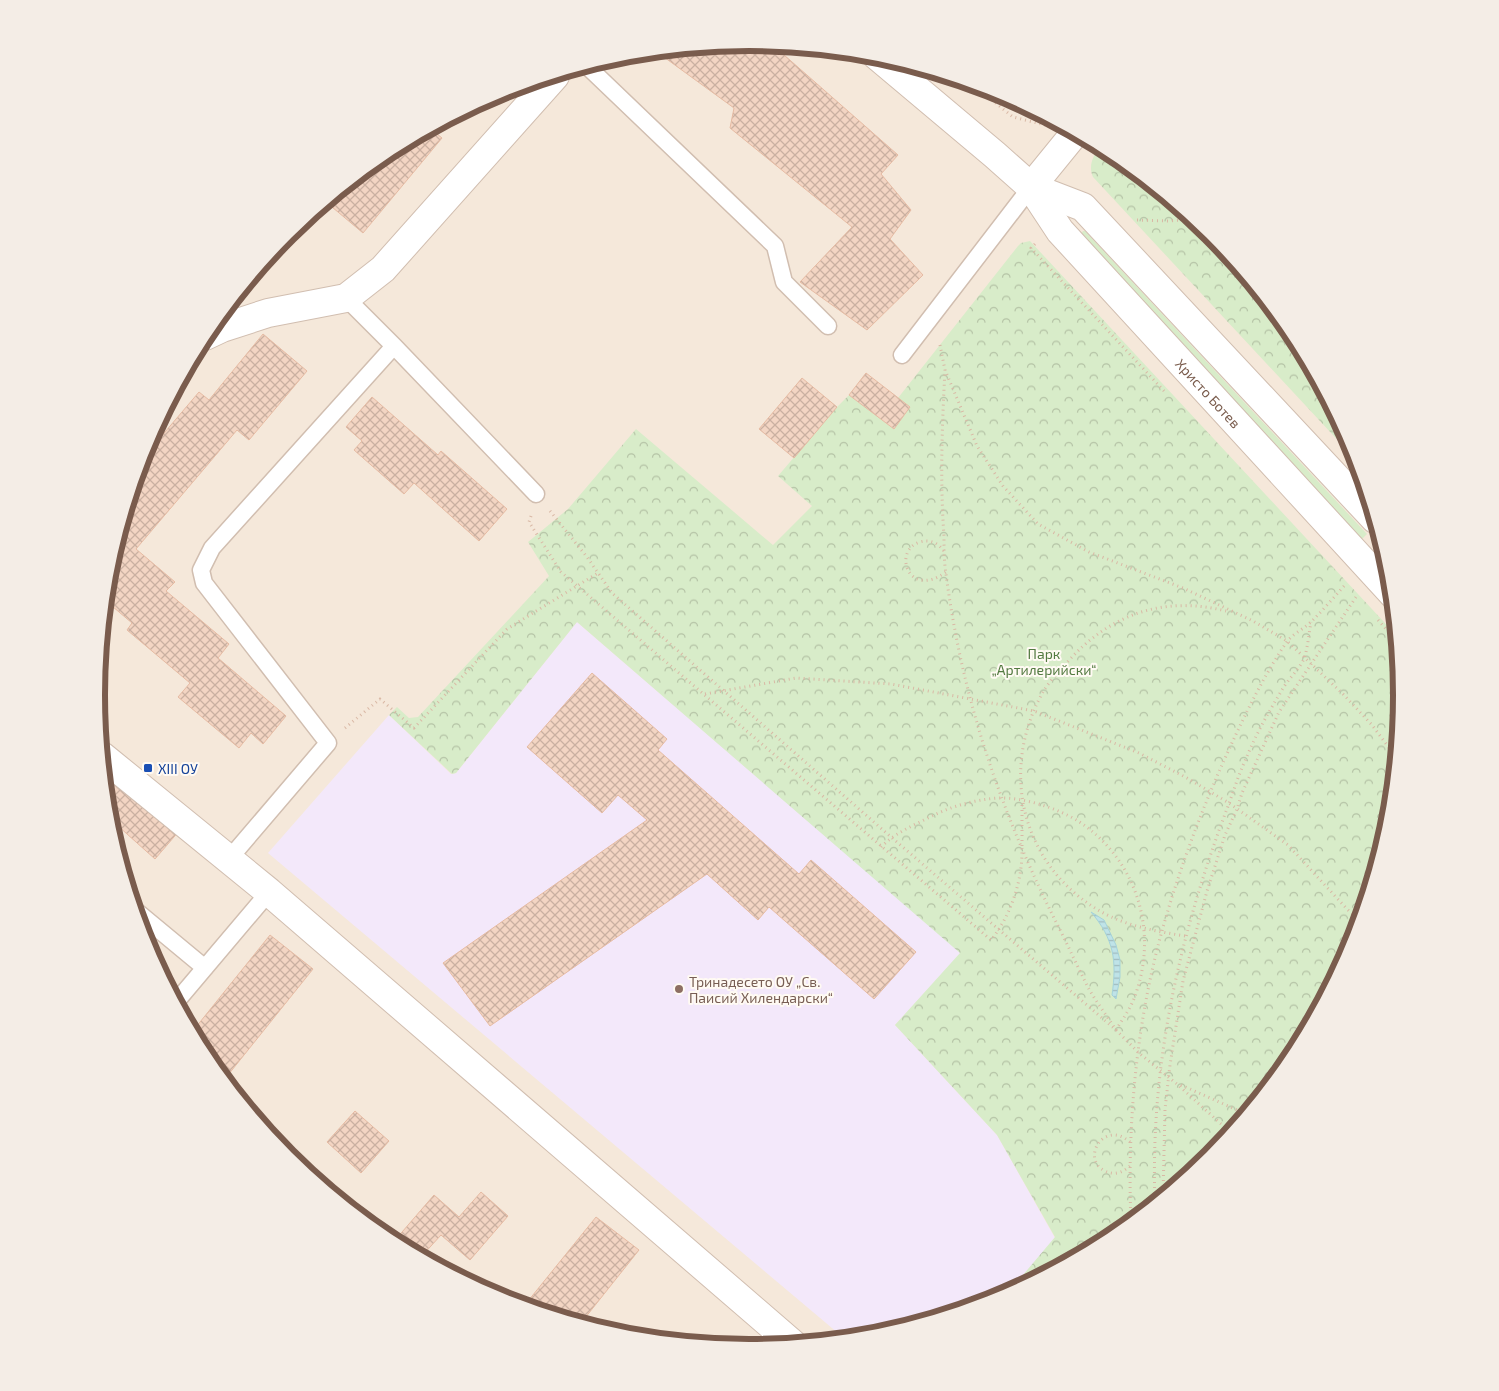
<svg xmlns="http://www.w3.org/2000/svg" width="1499" height="1391" font-family="'Exo 2',sans-serif">
<defs>
<pattern id="park-crowns" width="20" height="18" patternUnits="userSpaceOnUse" patternTransform="scale(1.25)"><rect width="20" height="18" fill="#d8ecc9"/><path d="M2 6a3 3 0 1 1 6 0M12 15a3 3 0 1 1 6 0" fill="none" stroke="#b4c2a5"/></pattern>
<pattern id="water-rules" width="6" height="5" patternUnits="userSpaceOnUse" patternTransform="scale(1.25)"><rect width="6" height="5" fill="#bfe3e8"/><path d="M0 2.5h6" fill="none" stroke="#a0bbbe"/></pattern>
<pattern id="building-cross-hatch" width="8" height="8" patternUnits="userSpaceOnUse" patternTransform="scale(1.25)"><rect width="8" height="8" fill="#f3d5c3"/><path d="M0 0l8 8M0 8l8-8" fill="none" stroke="#cab0a1"/></pattern>
</defs>
<rect width="100%" height="100%" fill="#fdf6ec"/>
<path fill="#f5e8da" d="M98 695a651 651 0 1 1 1302 0a651 651 0 1 1-1302 0Z"/>
<path fill="#f3e8fa" d="M577,622L961,953L895,1025L997,1135L1055,1238L1007,1294L999,1299L877,1336L845,1339L268,853L389,715L451,774L456,773Z"/>
<path fill="#d8ecc9" d="M1083,231H1085L1367,534L1362,539L1081,236V234Z"/>
<path fill="url(#park-crowns)" d="M1100,146L1113,153L1211,234L1293,333L1353,446L1358,462L1093,177C1088,166 1093,156 1100,146Z
M1030,241L1397,636L1402,696L1390,823L1353,946L1292,1059L1211,1157L1112,1239L1007,1294L1055,1237L997,1135L895,1025L960,953L577,622L456,773L452,774L389,715L397,707L409,718L418,717L549,576L528,542L568,509L636,429L773,545L812,506L778,476L837,407L849,395L894,429L898,398L1018,246L1021,243Z"/>
<path fill="url(#water-rules)" stroke="#a5d3da" d="M1091,912L1104,920L1116,945L1120,960V977L1116,999L1112,995C1117,961 1114,939 1091,912Z"/>
<path fill="url(#building-cross-hatch)" stroke="#e6bba3" d="M750,43L776,45L775,47L898,155L881,174L911,210L890,239L923,275L867,330L800,282L852,227L730,128L734,108L657,52Z
M431,129L442,138L363,233L326,202L387,152Z
M263,334L307,371L249,440L237,430L136,549L175,582L166,591L229,644L218,658L286,716L263,744L251,733L239,748L178,697L190,683L127,630L132,623L106,601L109,568L142,459L199,392L209,400Z
M866,373L910,407L894,429L849,395Z
M802,378L837,407L794,458L759,429Z
M372,397L438,455L441,451L507,509L479,541L414,483L404,494L354,450L362,441L346,427Z
M592,673L667,739L658,750L799,874L811,860L916,952L874,999L769,907L758,920L707,874L490,1026L443,963L647,820L618,795L602,813L527,747Z
M104,773L180,830L155,859L108,817Z
M141,929L155,940L148,949L146,945Z
M270,935L313,969L224,1080L206,1058L192,1032Z
M355,1111L389,1141L361,1173L327,1142Z
M481,1192L508,1216L470,1260L441,1235L421,1257L408,1250L396,1239L434,1195L459,1217Z
M596,1217L639,1250L581,1323L524,1306Z"/>
<g fill="none" stroke-linecap="round" stroke-linejoin="round">
<g stroke="#d1beb0" stroke-width="19">
<path id="service" d="M587,66L775,246L784,282L828,326
M346,298L394,346L536,494
M902,355L1031,187
M229,859L328,743L204,583L201,570L212,548L394,346
M135,910L205,968
M176,1002L269,892"/>
</g>
<g stroke="#d1beb0" stroke-width="30">
<path id="minor" d="M1031,187L1075,133
M205,336L222,328L268,313L346,298L383,269L555,76
M102,756L269,892L793,1344"/>
</g>
<g stroke="#d1beb0" stroke-width="30">
<g id="tertiary">
<path id="s1" d="M876,55L995,155L1031,187L1060,231L1393,594"/>
<path d="M1031,187L1083,207L1375,519"/>
</g>
</g>
<path stroke="#d9b8a5" stroke-width="3" stroke-dasharray="1 4" stroke-linecap="butt" d="M972,84L1013,117L1045,125
M1137,220L1168,221L1193,219
M1035,244L1031,248L1164,391
M940,345L945,370L977,446L1003,486L1038,524L1089,552L1183,588L1253,621L1287,641L1343,694L1372,725L1396,757
M550,511L587,557L612,593L891,837L1116,1030L1139,1053L1177,1084L1231,1133
M531,516L529,522L561,572L991,940C1010,917 1022,882 1022,852
M944,551C938,543 930,539 920,542C892,550 908,600 946,572
M1378,620L1397,641
M705,694L796,678L891,684L1034,711L1139,753L1187,778L1229,803L1288,845L1347,909L1360,921
M345,728L380,699L414,728L507,629L598,573
M1022,846V801
M881,847C894,834 910,827 926,819C949,807 972,800 998,798C1023,797 1057,808 1078,821C1134,857 1158,926 1137,990C1133,1005 1124,1017 1116,1030C1107,1016 1097,1003 1089,989C1077,966 1066,941 1054,918C999,807 962,697 946,574C944,562 944,549 944,536C940,481 942,426 945,370
M1185,936C1154,931 1121,925 1095,908C1020,861 1000,768 1043,692C1048,683 1057,674 1064,666C1107,615 1162,595 1226,611
M1181,1085L1246,1114
M1130,1142C1104,1119 1080,1159 1105,1171C1115,1176 1123,1172 1130,1166
M1163,1196L1165,1109L1170,1065L1183,981L1207,891L1225,835L1237,809L1242,793L1279,712L1356,597
M1155,1203C1150,1068 1178,941 1225,814C1232,797 1237,778 1245,761C1255,736 1268,713 1282,690C1288,679 1301,668 1305,656C1308,645 1309,633 1311,622
M1131,1223C1127,1127 1136,1024 1162,931C1177,877 1196,825 1218,774C1237,731 1259,683 1286,643C1292,634 1304,629 1312,621C1323,610 1334,597 1345,585"/>
<use href="#service" stroke="#fff" stroke-width="16"/>
<use href="#minor" stroke="#fff" stroke-width="28"/>
<use href="#tertiary" stroke="#fff" stroke-width="28"/>
</g>
<rect fill="#1a4fb4" stroke="#fffaf3" stroke-width="2" x="143" y="763" width="10" height="10" rx="2.5"/>
<circle fill="#8d6e63" stroke="#fffaf3" stroke-width="2" cx="679" cy="989" r="5"/>
<g text-anchor="middle" dominant-baseline="central" stroke-width="4" stroke-linejoin="round" paint-order="stroke">
<g font-size="14" fill="#7a5c4d" stroke="#fffaf3">
<text stroke="none"><textPath href="#s1" startOffset="476">Христо Ботев</textPath></text>
</g>
<g font-size="14" fill="#537a41" stroke="#fffaf3">
<text x="1044" y="653">Парк<tspan x="1044" dy="16">„Артилерийски“</tspan></text>
</g>
<g font-size="14" fill="#164399" stroke="#fffaf3" text-anchor="start">
<text x="158" y="768">XIII ОУ</text>
</g>
<g font-size="14" fill="#785e54" stroke="#fffaf3" text-anchor="start">
<text x="689" y="981">Тринадесето ОУ „Св.<tspan x="689" dy="16">Паисий Хилендарски“</tspan></text>
</g>
</g>
<path d="M0 0H1499V1391H0ZM105 695a644 644 0 1 1 1288 0a644 644 0 1 1-1288 0Z" fill="#f4ede6" fill-rule="evenodd"/>
<path fill="none" stroke="#7a5c4d" stroke-width="6" d="M105 695a644 644 0 1 1 1288 0a644 644 0 1 1-1288 0Z"/>
</svg>
